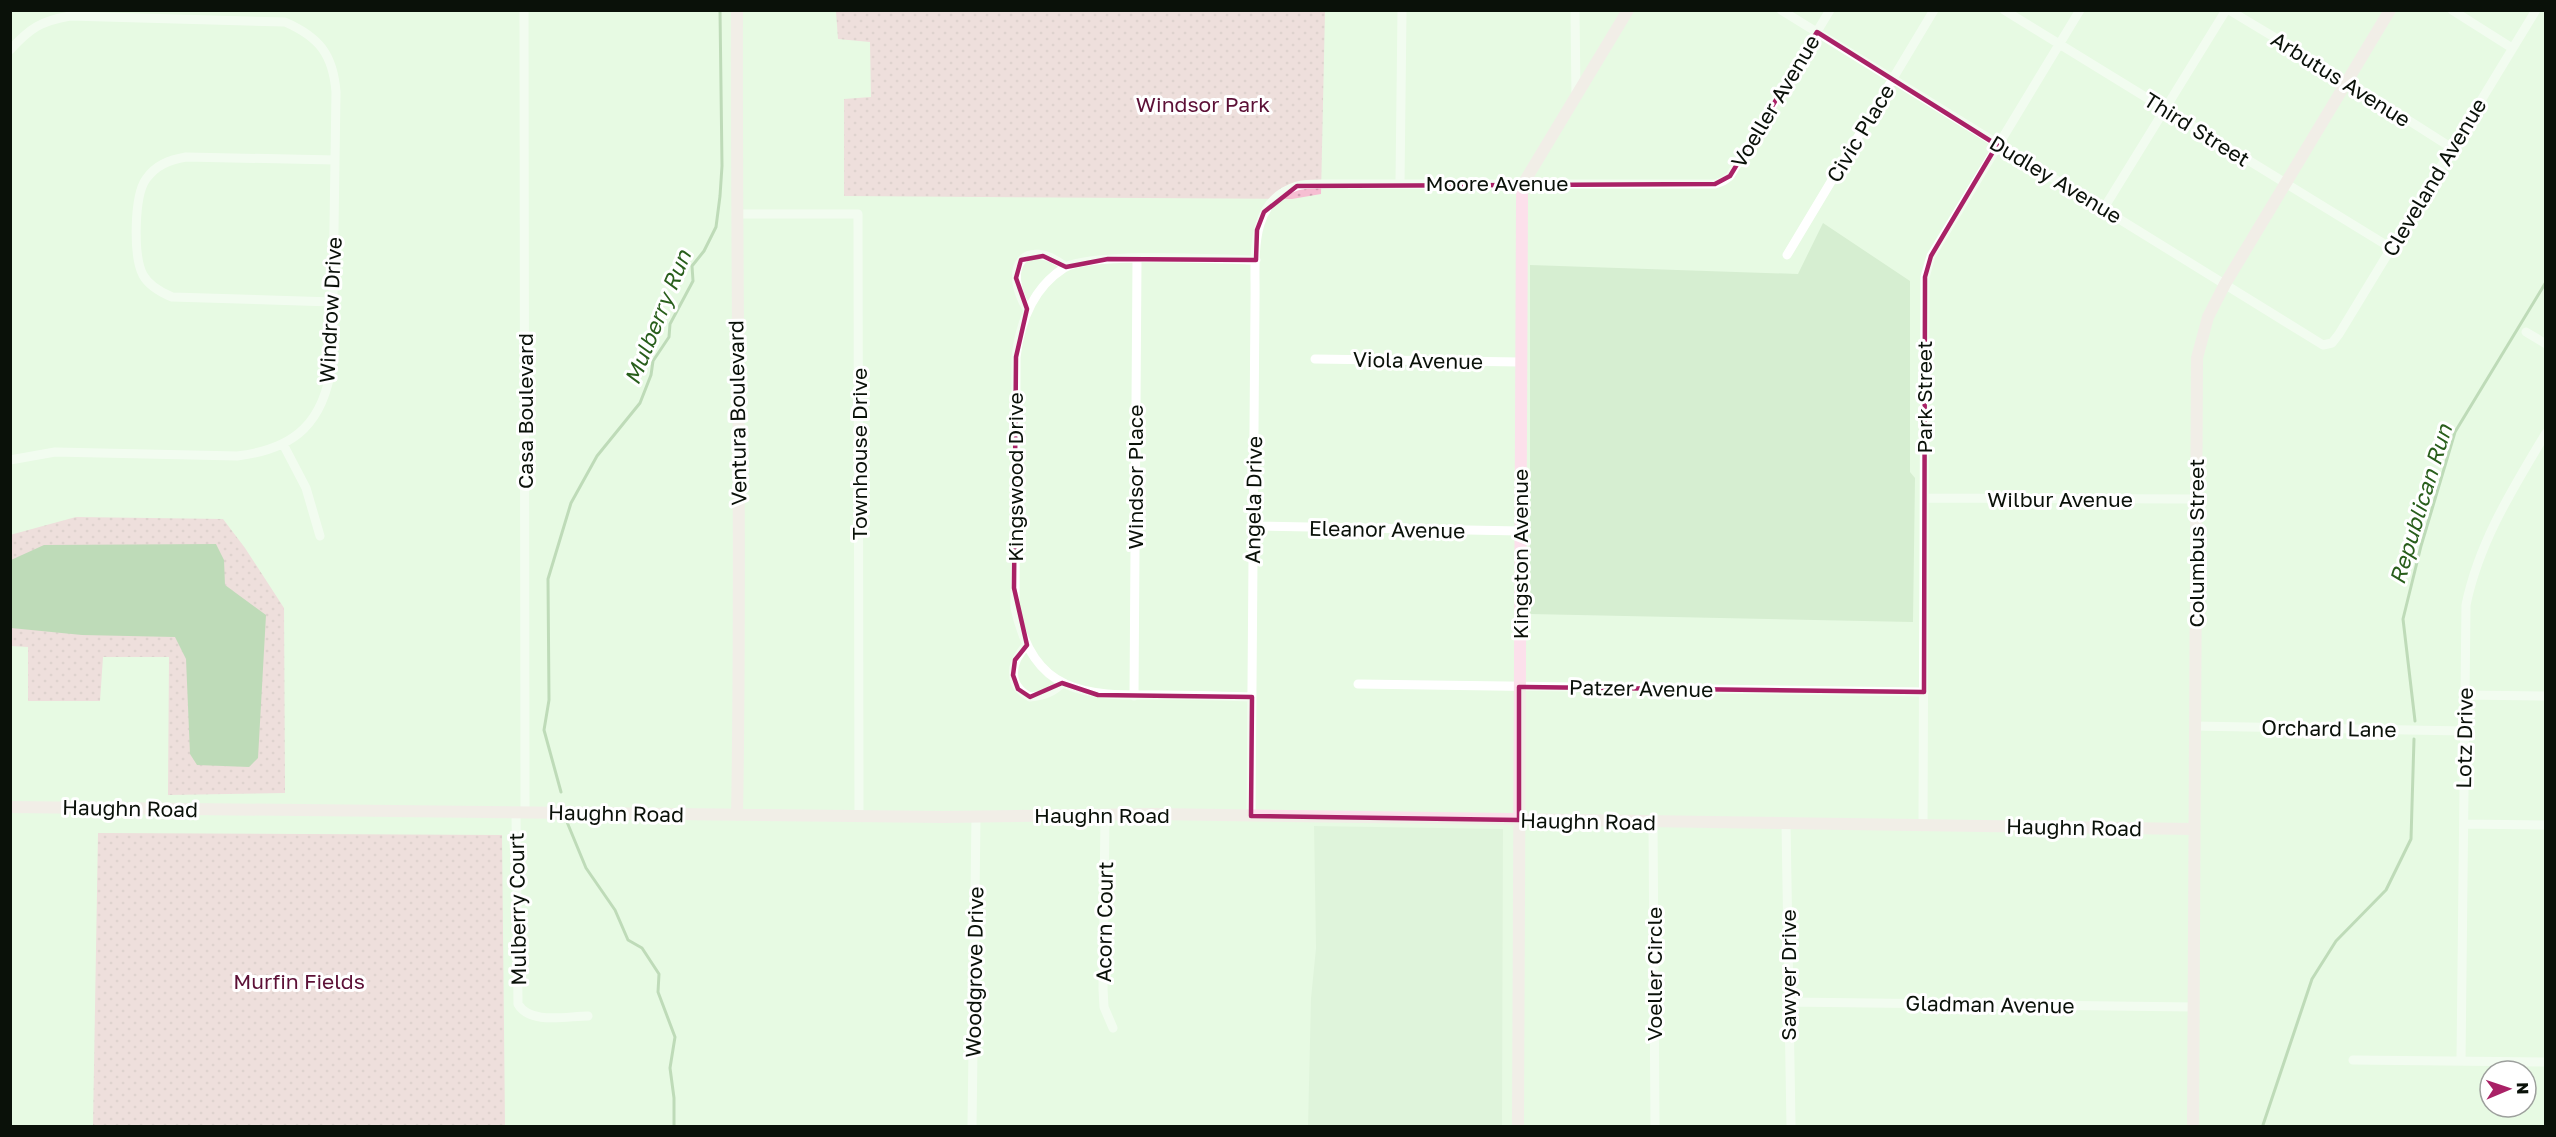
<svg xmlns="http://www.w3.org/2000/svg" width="2556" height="1137" font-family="'Golos Text',sans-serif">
<defs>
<pattern id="park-dots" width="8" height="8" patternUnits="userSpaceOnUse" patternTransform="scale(1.5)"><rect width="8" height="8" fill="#f6bed2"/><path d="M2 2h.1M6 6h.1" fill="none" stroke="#d2a2b3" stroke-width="1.8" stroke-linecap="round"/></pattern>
</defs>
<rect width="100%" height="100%" fill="#e7fae3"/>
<path fill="#d6eed1" d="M1823,223L1910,281V472L1915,478L1913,622L1530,614V265L1798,274Z
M1314,826L1503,829L1502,1126H1308L1311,998L1316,948Z"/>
<path fill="url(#park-dots)" d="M836,11H1325L1321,194L1292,199L844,196V99L871,97L870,42L838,39Z
M76,517L223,519L245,548L284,608L285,793L168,795L169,657H103L100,701H28V647L11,646L10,535Z
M98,833L502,835L505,1126H93Z"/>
<path fill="#8db684" d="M216,544L224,560L225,585L266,615L258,758L249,767L197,765L190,754L186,659L175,637L82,635L11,628V560L44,545Z"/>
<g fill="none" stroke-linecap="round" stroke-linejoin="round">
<path stroke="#8db684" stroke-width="3" d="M2415,721L2403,619L2421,546L2455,432L2546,282
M561,792L544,730L549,700L548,579L571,503L597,456L640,403L651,375L653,361L669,337L670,324L693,281L692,266L704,251L716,227L720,196L722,166L720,10
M567,822L586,868L615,910L628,940L642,948L659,974L658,992L675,1037L670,1068L674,1098V1126
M2263,1125L2312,979L2336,941L2386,890L2411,839L2414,739"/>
<path stroke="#fff" stroke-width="9" d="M524,10L525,812
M1575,10L1576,97
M1781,10L2323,345L2332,343L2339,334L2536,10
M2004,10L2391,248
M2229,10L2339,76L2452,148
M2452,10L2512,48
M10,50C30,28 41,21 70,16L285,22C319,37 333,54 336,92L332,363C324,422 296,449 237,456L55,452L10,460
M1400,183L1402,10
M2104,208L2226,10
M736,214H858L859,816
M1787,255L1934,10
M333,302L172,297C160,292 149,286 143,275C133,256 134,196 146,179C156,165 169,160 186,157L335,160
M1027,309C1002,268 1024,235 1066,267
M2526,332L2546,344
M1315,359L1520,362
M283,444L306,488L320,536
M1925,498L2196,499
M1253,526L1520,531
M1027,645C1010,662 1007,685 1030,697C1042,696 1054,692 1062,683
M1358,684L1924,692
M2465,695L2546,696
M1134,696L1137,259
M1252,697C1221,696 1190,695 1159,695C1083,696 1034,694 1015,608L1016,357C1020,323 1033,288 1064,268C1090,252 1219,259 1256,260
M2194,726L2464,731
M516,812L518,1004C530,1025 567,1016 588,1016
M1105,815L1103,989L1104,1007L1113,1028
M1251,816L1255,301C1256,260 1247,201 1297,186C1304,184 1313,184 1321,184H1715L1723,181L1730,176L1830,10
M1653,822L1655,1126
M1786,823L1791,1126
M2464,824L2546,825
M1923,826L1925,277L1931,256L2080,10
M1788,1002L2193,1007
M2353,1060L2546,1062
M2461,1061L2466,605C2479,542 2513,488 2546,433
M972,1126L976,817"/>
<path stroke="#fce0eb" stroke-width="12" d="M737,10C736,278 742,547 737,815
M10,807L943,817L1154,814L2193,829
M1518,1126L1522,196L1523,184L1628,10
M2193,1126L2197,358L2208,317L2225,284L2390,10"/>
</g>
<path d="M0 0H2556V1137H0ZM1817,32L1997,145L1931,256L1925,277L1924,692L1519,687V820L1251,816L1252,697L1098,695L1062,683L1030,697L1018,689L1013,675L1015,660L1027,645L1014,588L1016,357L1027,309L1016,278L1021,260L1043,256L1066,267L1108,259L1256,260L1257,230L1264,212L1297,186L1715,184L1730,176Z" fill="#e7fae3" fill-opacity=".55" fill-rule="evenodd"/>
<path fill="none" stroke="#a92166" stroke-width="4.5" stroke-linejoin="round" d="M1817,32L1997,145L1931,256L1925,277L1924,692L1519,687V820L1251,816L1252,697L1098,695L1062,683L1030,697L1018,689L1013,675L1015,660L1027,645L1014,588L1016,357L1027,309L1016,278L1021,260L1043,256L1066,267L1108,259L1256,260L1257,230L1264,212L1297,186L1715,184L1730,176Z"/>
<g text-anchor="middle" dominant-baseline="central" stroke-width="6" stroke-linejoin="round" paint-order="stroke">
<g font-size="21" fill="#0a1109" stroke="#fff">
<text transform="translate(2341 79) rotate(32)">Arbutus Avenue</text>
<text transform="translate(1775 101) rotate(-59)">Voeller Avenue</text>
<text transform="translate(2197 129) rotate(32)">Third Street</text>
<text transform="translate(1860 133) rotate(-59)">Civic Place</text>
<text transform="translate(2434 177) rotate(-59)">Cleveland Avenue</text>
<text transform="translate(2056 179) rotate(31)">Dudley Avenue</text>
<text x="1497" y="183">Moore Avenue</text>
<text transform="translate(330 310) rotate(-87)">Windrow Drive</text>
<text transform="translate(1418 360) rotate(1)">Viola Avenue</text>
<text transform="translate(1924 397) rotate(-90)">Park Street</text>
<text transform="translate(525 411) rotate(-90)">Casa Boulevard</text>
<text transform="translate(737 413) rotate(-91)">Ventura Boulevard</text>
<text transform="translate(859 454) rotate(-90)">Townhouse Drive</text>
<text transform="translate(1015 477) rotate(-90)">Kingswood Drive</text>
<text transform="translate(1135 477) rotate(-90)">Windsor Place</text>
<text x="2060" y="499">Wilbur Avenue</text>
<text transform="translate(1253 500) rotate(-89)">Angela Drive</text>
<text transform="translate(1387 529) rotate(1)">Eleanor Avenue</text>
<text transform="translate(2196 543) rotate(-90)">Columbus Street</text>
<text transform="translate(1520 554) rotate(-90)">Kingston Avenue</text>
<text transform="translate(1641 688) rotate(1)">Patzer Avenue</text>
<text transform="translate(2329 728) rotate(1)">Orchard Lane</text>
<text transform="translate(2464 738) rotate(-89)">Lotz Drive</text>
<text transform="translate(130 808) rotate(1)">Haughn Road</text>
<text transform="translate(616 813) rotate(1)">Haughn Road</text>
<text x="1102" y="815">Haughn Road</text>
<text transform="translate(1588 821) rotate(1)">Haughn Road</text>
<text transform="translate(2074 827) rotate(1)">Haughn Road</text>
<text transform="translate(517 909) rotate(-91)">Mulberry Court</text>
<text transform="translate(1104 922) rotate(-89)">Acorn Court</text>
<text transform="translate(974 972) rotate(-89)">Woodgrove Drive</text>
<text transform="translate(1654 974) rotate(-90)">Voeller Circle</text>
<text transform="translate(1788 975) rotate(-90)">Sawyer Drive</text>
<text transform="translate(1990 1004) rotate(1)">Gladman Avenue</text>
</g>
<g font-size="21" fill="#5c1036" stroke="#fff">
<text x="1203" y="104">Windsor Park</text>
<text x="299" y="981">Murfin Fields</text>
</g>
<g font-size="22" font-style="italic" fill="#285e1b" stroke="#fff">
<text transform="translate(657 317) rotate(-68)">Mulberry Run</text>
<text transform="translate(2420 504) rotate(-73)">Republican Run</text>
</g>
</g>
<rect width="2556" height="1137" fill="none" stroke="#0a1109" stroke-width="24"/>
<g transform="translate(2508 1089) rotate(88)"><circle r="28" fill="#ffffff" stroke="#9da09d" stroke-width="1.5"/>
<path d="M0-4.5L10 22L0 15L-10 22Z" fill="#a92166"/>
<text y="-9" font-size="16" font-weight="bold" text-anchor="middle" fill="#0a1109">N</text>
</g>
</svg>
